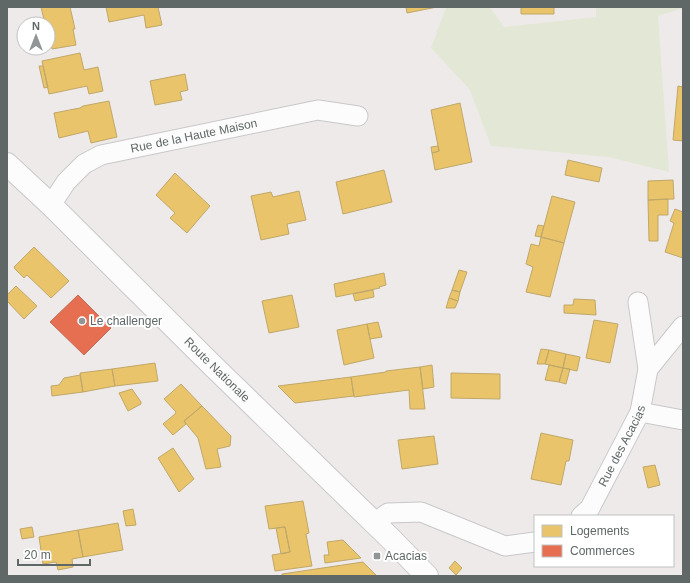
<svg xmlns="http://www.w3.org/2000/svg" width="690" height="583" font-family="Helvetica,sans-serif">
<rect width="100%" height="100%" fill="#efeaea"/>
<path fill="#e3e8d6" d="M446,7H490L504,27L596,17V7H683V8L658,16L669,172L608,157L491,146L470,90L431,48Z"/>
<path fill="#e9c46a" stroke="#c0a869" d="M41,7H70L75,29H73L76,45L52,49L49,35H48V24H45Z
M106,7H158L162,25L146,28L144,15L109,22Z
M406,7H437L407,13Z
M521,7H554V14H521Z
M80,53L84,70L98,67L103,91L89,94L87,86L49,94L42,61Z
M39,66H43L48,87L44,88Z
M185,74L188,90L180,92L182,100L155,105L150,81Z
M678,86L683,87V141L673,140Z
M109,101L117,137L91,143L88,131L59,138L54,113L80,108L83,106Z
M460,103L472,162L435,170L432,153L439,151L431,110Z
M438,146L439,151L432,153L431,147Z
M568,160L602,168L599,182L565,175Z
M384,170L392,202L343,214L336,182Z
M175,173L210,206L187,233L170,218L175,213L156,195Z
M673,180L674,199L648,200V181Z
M299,191L306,220L287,224L289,234L261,240L251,196L271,192L273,197Z
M552,196L575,202L564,243L541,237Z
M668,199V215H658V241H649L648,200Z
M675,209L683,212V258L665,252L674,223L670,221Z
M538,225L544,226L541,237L535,236Z
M541,237L564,243L550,297L526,292L533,267L526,264L531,244L539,246Z
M34,247L69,281L51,298L27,275L24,278L15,269L14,267Z
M459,270L467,272L460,292L452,290Z
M384,273L386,285L379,287L380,288L336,297L334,284Z
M16,286L37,306L24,319L7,301V295Z
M373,290L374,297L355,301L353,294Z
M452,290L460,292L458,301L449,298Z
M292,295L299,327L269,333L262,301Z
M449,298L458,301L455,308H446Z
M574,299L595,300L596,315L564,313V305H573Z
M594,320L618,324L610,363L586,358Z
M378,322L382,337L370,339L367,324Z
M367,324L374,358L344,365L337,330Z
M541,349L549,350L545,364H537Z
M549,350L566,354L563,368L545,364Z
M566,354L580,357L577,371L563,368Z
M155,363L158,381L115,386L112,369Z
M432,365L434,387L423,389L420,367Z
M549,365L563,368L559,382L545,380Z
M420,367L425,409H410L409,390L354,397L351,377L386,372V371Z
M563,368L570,369L566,384L559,382Z
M112,369L115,386L83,392L80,373Z
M451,373L500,374V399L451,398Z
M80,375L83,392L52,396L51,386L59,385L64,378Z
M351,377L354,396L295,403L278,386Z
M181,384L202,406L184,421L186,424L173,435L163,424L175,414L176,412L164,399Z
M132,389L141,402V404L128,411L119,393Z
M202,406L231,436L230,446L217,449L221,467L206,469L198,438L184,421Z
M541,433L573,440L569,461H566L561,485L531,479Z
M434,436L438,464L402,469L398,440Z
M173,448L194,479L179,492L158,458Z
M655,465L660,485L648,488L643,467Z
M303,501L309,533L306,534L312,566L275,571L272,555L290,552L285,527L269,529L265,506Z
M133,509L136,525L126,526L123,511Z
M118,523L123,550L83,557L78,530Z
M32,527L34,537L22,539L20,529Z
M285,527L290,552L281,554L276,528Z
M78,530L83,557L72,559L73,567L58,570L56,562L43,564L39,537Z
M343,540L361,558L325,563L324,555H329L327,542Z
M455,561L462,568L456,575L449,568Z
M363,562L377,576H282V574Z"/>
<path fill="#e76f51" stroke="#be6d58" d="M78,295L111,328L84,355L50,322Z"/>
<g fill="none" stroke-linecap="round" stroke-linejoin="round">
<g stroke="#c9c8c9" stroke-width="21">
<g id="street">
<path id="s1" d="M51,205L66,182L84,164L101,155L318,110L358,116"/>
<path d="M648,369L683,326"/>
<path d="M640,412L683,420"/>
<path id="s2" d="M581,516L590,508L640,412L648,369L638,302"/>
<path d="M374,523L388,513L421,512L505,546L535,542"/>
</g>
</g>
<g stroke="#cac9c9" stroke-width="24">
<g id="secondary">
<path id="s3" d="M7,164L51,205L211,364L392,540L427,576"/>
</g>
</g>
<use href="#street" stroke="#fdfcfc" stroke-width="19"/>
<use href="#secondary" stroke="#fdfcfc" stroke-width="22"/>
</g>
<g fill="#919595" stroke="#fff" stroke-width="1.5">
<circle cx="82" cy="321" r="4"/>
<rect x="373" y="552" width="8" height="8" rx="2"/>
</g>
<g text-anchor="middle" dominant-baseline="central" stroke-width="4" stroke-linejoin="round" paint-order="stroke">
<g font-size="12" fill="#5f6767" stroke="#fff">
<text stroke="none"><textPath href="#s1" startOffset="167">Rue de la Haute Maison</textPath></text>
<text stroke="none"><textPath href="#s3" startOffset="294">Route Nationale</textPath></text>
<text stroke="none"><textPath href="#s2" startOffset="82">Rue des Acacias</textPath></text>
</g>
<g font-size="12" fill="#5f6767" stroke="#fff" text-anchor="start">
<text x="90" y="321">Le challenger</text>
<text x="385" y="556">Acacias</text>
</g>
</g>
<rect width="690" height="583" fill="none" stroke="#5f6767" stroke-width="16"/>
<rect x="534" y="515" width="140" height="52" fill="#ffffff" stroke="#bfc2c2"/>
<rect x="542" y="525" width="20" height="12" fill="#e9c46a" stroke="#bfc2c2"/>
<text x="570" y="535" font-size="12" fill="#5f6767">Logements</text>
<rect x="542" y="545" width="20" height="12" fill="#e76f51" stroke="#bfc2c2"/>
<text x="570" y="555" font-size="12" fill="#5f6767">Commerces</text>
<g transform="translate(36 36)"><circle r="19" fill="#ffffff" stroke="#bfc2c2"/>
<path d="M0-3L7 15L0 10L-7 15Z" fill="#919595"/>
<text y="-6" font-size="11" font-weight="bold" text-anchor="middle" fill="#5f6767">N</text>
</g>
<path d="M18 559v6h72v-6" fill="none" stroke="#5f6767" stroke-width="2"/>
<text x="24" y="559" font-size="12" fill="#5f6767" stroke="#ffffff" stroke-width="3" paint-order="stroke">20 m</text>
</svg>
